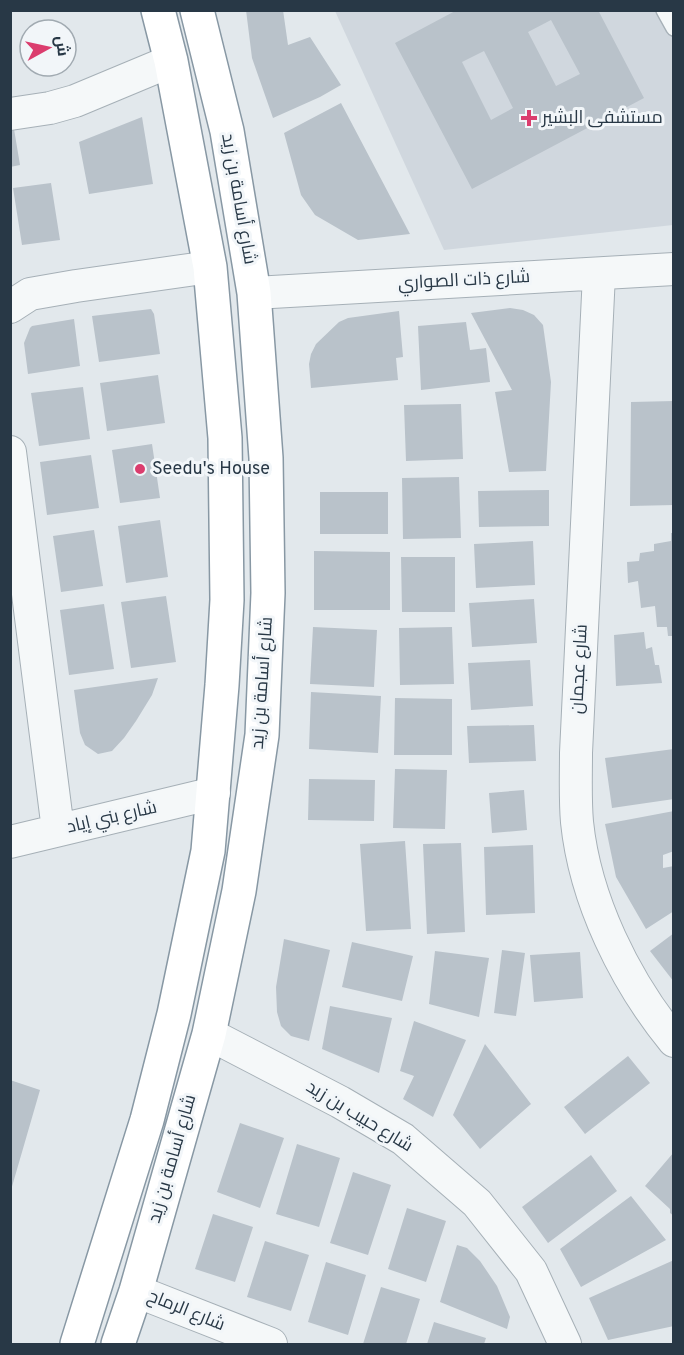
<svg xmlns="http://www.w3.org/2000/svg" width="684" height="1355" font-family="Overpass,Cairo,sans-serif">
<rect width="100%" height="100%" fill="#e2e8ec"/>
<path fill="#d0d7de" d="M335,11H673V225L444,250Z"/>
<path fill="#b9c2ca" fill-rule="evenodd" d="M246,10H283L288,45L310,37L341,85L320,97L273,118L252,58Z
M457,10H598L644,98L472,189L395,43ZM551,20L580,74L556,86L528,32ZM484,51L513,108L491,120L462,62Z
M341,103L410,234L358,240L315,215L301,195L284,133Z
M142,117L153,184L89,194L79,142Z
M14,129L20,165L10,167V130Z
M51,183L60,240L22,245L13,188Z
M510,308L523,310L534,315L543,325L551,382L546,471L509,472L495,392L512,390L471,313Z
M151,309L154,314L160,354L99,362L92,316Z
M399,311L403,357L396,358L398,380L311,388L309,364L311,354L316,344L339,322L348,318Z
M74,319L80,366L28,374L24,343L30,328L32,326Z
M466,322L470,350L486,348L490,382L421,390L418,326Z
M158,375L165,423L107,431L100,383Z
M83,387L90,439L39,446L31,393Z
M674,401V505L630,506L631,402Z
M461,404L463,459L406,461L404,405Z
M152,444L160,498L120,503L112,450Z
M91,455L99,508L47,515L40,462Z
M459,477L461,538L403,539L402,478Z
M549,490V526L479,527L478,491Z
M320,492H388V534H320Z
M160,520L168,577L126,583L118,526Z
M94,530L103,586L61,592L53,536Z
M671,533H674V636H668L667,627H657L655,606L641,608L638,581L628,583L627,562L639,561L640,553L654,551V544L671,541Z
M533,541L535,585L476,588L474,544Z
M314,551L390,552V610H314Z
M401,557H455V612H402Z
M166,596L176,662L131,668L121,602Z
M534,599L537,643L472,647L469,603Z
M104,604L114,669L69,675L60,610Z
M313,627L377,630L374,687L310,684Z
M452,627L454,684L400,685L399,628Z
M644,632L646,649L652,647L655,665H659L662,683L616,686L614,635Z
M530,660L533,706L471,710L468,663Z
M158,678L152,695L136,721L124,738L112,751L98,754L85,745L80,733L74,690Z
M311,692L381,696L378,753L309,749Z
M395,698L452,699V755H394Z
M534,725L536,761L469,763L467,726Z
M674,749V799L612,808L605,758Z
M395,769L447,770L445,829L393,828Z
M309,779L375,780L374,821L308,820Z
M524,790L527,830L492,833L489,793Z
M674,811V851L663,855V868L674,866V911L646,929L616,877L605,824Z
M405,841L411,929L366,931L360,844Z
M461,843L465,932L427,934L423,844Z
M533,845L535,913L486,915L484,847Z
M674,933V982L650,951Z
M284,939L330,950L309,1041L291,1036L281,1026L277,1012L276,987Z
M352,942L413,956L402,1001L342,987Z
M502,950L525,953L516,1016L494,1013Z
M435,951L489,958L479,1017L429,1004Z
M580,952L583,998L534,1002L530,955Z
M330,1006L392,1018L379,1073L322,1049Z
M414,1021L466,1040L433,1117L403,1099L414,1076L400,1071Z
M485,1044L531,1104L480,1149L453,1115Z
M628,1056L650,1083L585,1134L564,1107Z
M10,1080L40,1090L11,1190H10Z
M240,1123L284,1138L260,1208L217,1192Z
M297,1144L340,1158L319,1227L276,1214Z
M674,1152V1216L670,1213V1209L645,1186Z
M591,1155L617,1191L548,1243L522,1207Z
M353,1172L391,1185L368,1255L330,1243Z
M631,1196L666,1240L581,1287L560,1249Z
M407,1208L446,1221L426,1282L388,1269Z
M213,1214L253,1227L235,1282L195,1269Z
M265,1241L309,1255L291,1311L247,1297Z
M457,1245L467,1248L480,1261L497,1286L510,1317L507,1329L440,1302Z
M674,1260V1326L608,1340L589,1298Z
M326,1262L366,1275L348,1335L308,1322Z
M381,1287L420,1299L406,1344H363Z
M434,1322L486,1338L484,1344H427Z"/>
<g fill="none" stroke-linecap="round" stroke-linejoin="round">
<g stroke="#a6b0b7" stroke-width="18">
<path id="lane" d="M664,10L674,28"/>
</g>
<g stroke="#a6b0b7" stroke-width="34">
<path id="street" d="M10,114L50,108L75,101L171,61
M599,274L576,753C576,776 575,799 577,822C585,900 625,981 674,1041
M254,293L674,269
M10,307L30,294L76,286L210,267
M10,452L58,830
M10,842L214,793
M209,1034L340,1102L403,1139L477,1203L531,1271L565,1344
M136,1291L271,1344"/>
</g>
<g stroke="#8898a4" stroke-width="36">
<path id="highway" d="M77,1344L147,1120L174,1014L208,851L222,685L227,600L225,438L210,267L171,61L158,10
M118,1344L136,1291L209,1034L239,891L262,735L268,593L266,458L254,293L227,131L197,10"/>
</g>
<use href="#lane" stroke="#f5f8f9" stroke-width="15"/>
<use href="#street" stroke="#f5f8f9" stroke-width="32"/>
<use href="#highway" stroke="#fff" stroke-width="33"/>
</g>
<g fill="#db3d6e" stroke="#f2f6f9" stroke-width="2">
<path d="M526 109h6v6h6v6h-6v6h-6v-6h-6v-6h6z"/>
<circle cx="140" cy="469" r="6"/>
</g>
<g text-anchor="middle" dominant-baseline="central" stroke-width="6" stroke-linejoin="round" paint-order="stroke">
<g font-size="18" fill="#283846" stroke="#f2f6f9" text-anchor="start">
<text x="542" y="118">مستشفى البشير</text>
<text x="152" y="469">Seedu's House</text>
</g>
<g font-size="18" fill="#283846" stroke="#f2f6f9">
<text transform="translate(238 199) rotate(80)">شارع أسامة بن زيد</text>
<text transform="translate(464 281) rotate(-3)">شارع ذات الصواري</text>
<text transform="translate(580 669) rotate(-87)">شارع عجمان</text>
<text transform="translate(263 683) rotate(-86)">شارع أسامة بن زيد</text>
<text transform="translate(112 818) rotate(-13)">شارع بني إياد</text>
<text transform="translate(359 1117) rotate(31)">شارع حبيب بن زيد</text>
<text transform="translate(173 1159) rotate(-74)">شارع أسامة بن زيد</text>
<text transform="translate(186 1311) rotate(22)">شارع الرماح</text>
</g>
</g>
<rect width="684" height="1355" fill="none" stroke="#283846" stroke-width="24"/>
<g transform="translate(48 48) rotate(82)"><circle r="28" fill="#f2f6f9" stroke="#a1aab1" stroke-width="1.5"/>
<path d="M0-4.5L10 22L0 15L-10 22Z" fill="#db3d6e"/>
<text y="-9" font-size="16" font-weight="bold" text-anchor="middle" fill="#283846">ش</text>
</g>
</svg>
